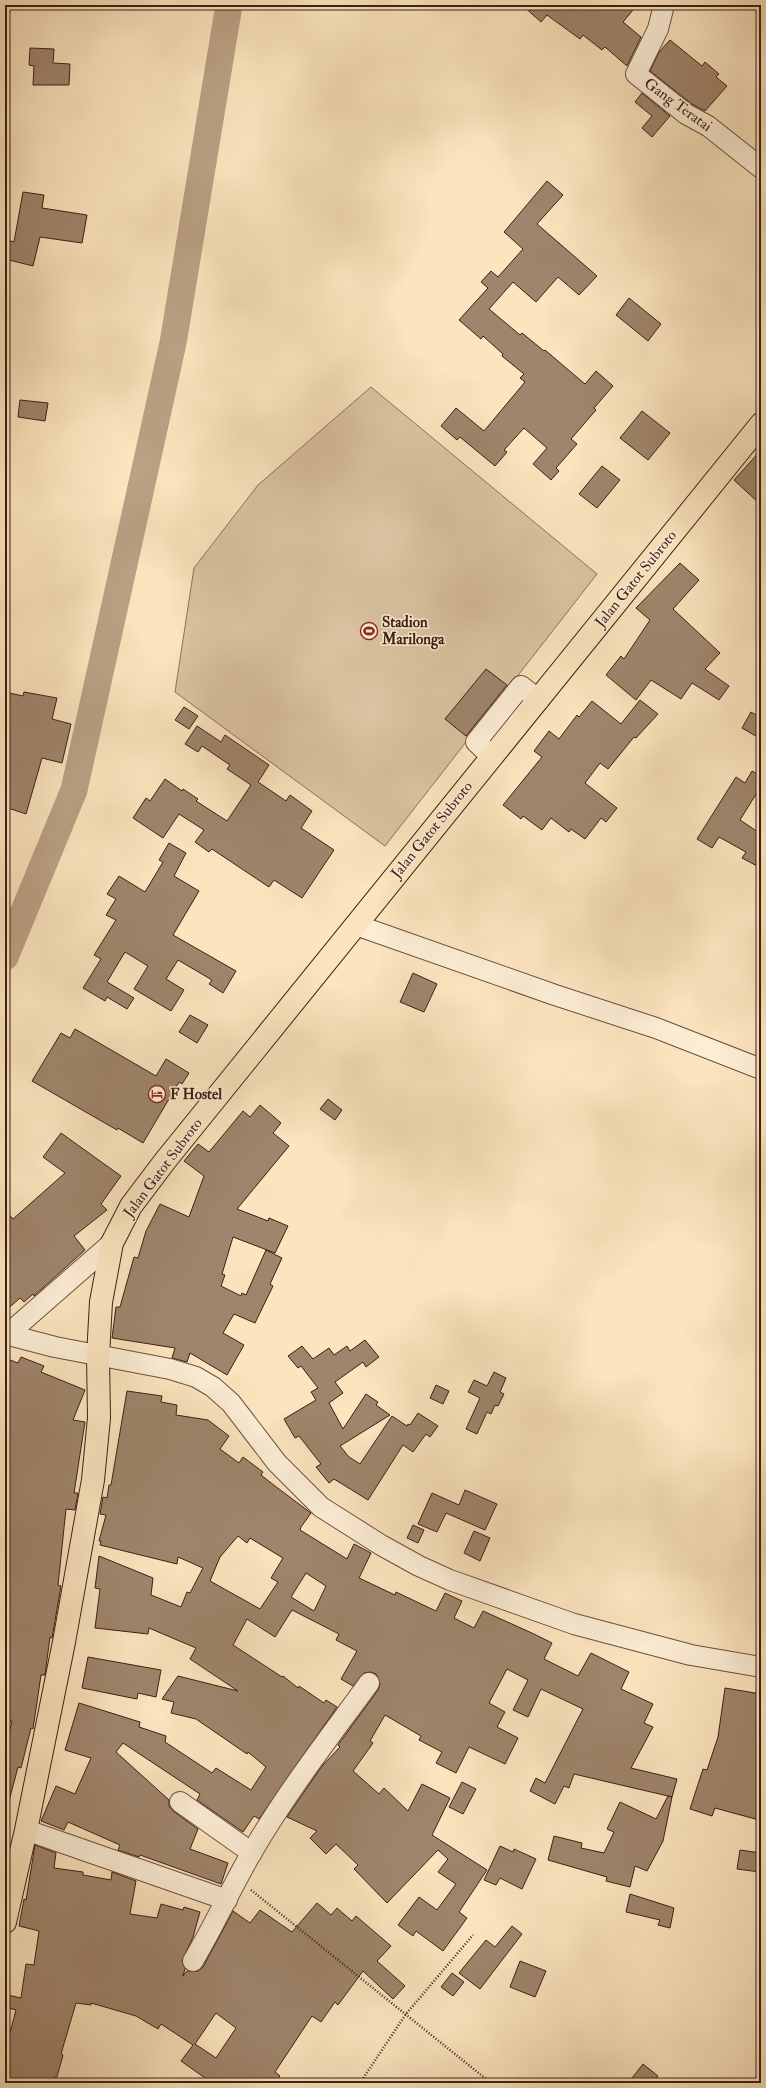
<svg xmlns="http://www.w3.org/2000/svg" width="766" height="2088" font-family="'IM FELL Double Pica',serif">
<rect width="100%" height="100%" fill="#fbe4be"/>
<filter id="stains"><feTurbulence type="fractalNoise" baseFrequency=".005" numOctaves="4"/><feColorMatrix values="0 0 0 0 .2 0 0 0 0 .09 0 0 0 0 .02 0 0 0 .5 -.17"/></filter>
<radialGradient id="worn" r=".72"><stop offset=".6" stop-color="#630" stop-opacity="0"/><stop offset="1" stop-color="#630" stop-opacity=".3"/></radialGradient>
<path fill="#dbc3a1" stroke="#8c715a" d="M371,387L597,574L385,846L175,692L194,568L258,485Z"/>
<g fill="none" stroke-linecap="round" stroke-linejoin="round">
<path stroke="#baa184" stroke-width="27" d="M5,957L74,790L173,343L229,5"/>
</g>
<path fill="#9f856c" stroke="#3c1f14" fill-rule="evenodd" d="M522,5H637L623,22L641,37L627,66L605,47L602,50L583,35L580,39L547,15L541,22Z
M670,40L702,66L705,62L719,74L716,77L727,86L705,111L692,104L650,71L659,52Z
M30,48L54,49L53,63L70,64L69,85H33L34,66L29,65Z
M642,93L670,116L652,137L642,128L652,116L635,102Z
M547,181L563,195L537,224L597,276L579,295L558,277L536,302L513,282L489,309L520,335L522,333L544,351L545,350L585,384L596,371L613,386L594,408L596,410L571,439L577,444L556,468L559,471L551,480L533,464L547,448L524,428L504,450L507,452L495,466L460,437L457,440L441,426L456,408L484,431L525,382L520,378L524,374L502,356L503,354L483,336L481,339L459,320L488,288L481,282L491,271L498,277L523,249L504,232Z
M23,192L44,195L42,208L87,215L82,243L40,237L33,266L5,259L8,240L14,242Z
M629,298L661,324L648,341L616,315Z
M20,400L48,403L45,421L18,417Z
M642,411L670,433L648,460L620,438Z
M761,450V505L734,480Z
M602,466L620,480L597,508L579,494Z
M680,563L699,580L673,609L720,653L705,669L729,686L719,700L692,683L681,699L651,680L636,700L606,675L621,656L624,659L650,620L636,608Z
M486,669L507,685L466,736L445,719Z
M5,692L23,696L24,692L57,698L52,719L71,724L62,763L42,758L26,814L5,807Z
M640,700L658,714L636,738L634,737L608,769L600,763L585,783L617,808L606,822L601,818L585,839L571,829L569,832L551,818L542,830L523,816L521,819L503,805L542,757L534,751L549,731L559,739L577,715L579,717L592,701L621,724Z
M184,707L198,716L189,729L175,720Z
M751,712L761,718V739L742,728Z
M197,726L221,742L225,735L269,765L258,782L286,801L290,795L312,811L301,828L334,850L302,898L274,880L269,887L212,849L209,852L195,842L204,830L179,814L163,838L133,818L146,798L150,801L165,779L182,791L183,789L198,799L196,801L227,821L251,785L227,769L230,765L202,746L198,752L185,744Z
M752,771L761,776V786L740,820L761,834V868L742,858L746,852L719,837L712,848L697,839L736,777L745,783Z
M169,843L186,853L174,876L199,891L173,935L236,971L223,993L209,984L212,980L178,960L166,979L184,990L171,1011L134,989L148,966L125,952L107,982L134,998L127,1009L107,997L105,1001L83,988L101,959L94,955L116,920L106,915L116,899L107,894L119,876L145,892L163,862L159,860Z
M413,973L437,984L424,1012L400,1002Z
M190,1015L208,1025L197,1043L179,1032Z
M75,1029L156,1076L166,1059L189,1073L182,1084L179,1082L143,1143L118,1128L117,1130L32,1081L61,1033L70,1038Z
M328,1099L342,1110L335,1120L320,1109Z
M260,1105L281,1123L273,1133L289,1146L237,1209L268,1221L269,1218L288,1226L275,1253L233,1237L222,1274L225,1275L221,1286L241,1296L242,1293L246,1295L266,1250L282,1258L270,1284L273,1286L255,1323L234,1314L223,1333L244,1345L227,1375L190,1353L187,1362L172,1358L175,1348L112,1338L116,1307H120L134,1257L138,1258L146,1231L160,1204L189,1217L204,1176L184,1161L198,1144L209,1152L243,1111L250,1117Z
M61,1133L121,1176L101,1204L107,1210L74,1236L85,1250L34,1296L33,1294L24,1302L20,1298L5,1311V1210L13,1219L65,1173L43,1157Z
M365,1340L379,1357L366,1367L363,1362L335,1382L343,1393L329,1403L343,1429L366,1394L378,1402L376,1405L390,1415L340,1446L349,1457L360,1464L392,1416L407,1426L408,1424L410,1425L418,1413L438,1426L430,1437L426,1434L413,1452L403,1445L368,1500L334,1479L329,1483L316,1467L321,1464L299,1436L295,1438L284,1419L316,1400L311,1392L318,1388L301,1366L298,1368L288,1356L302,1346L313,1359L329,1348L334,1355L347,1346L350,1351Z
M21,1357L44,1366L41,1372L85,1390L73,1420L85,1422L74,1493H78L75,1510L66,1509L58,1585L61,1586L52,1638L50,1637L45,1675H41L33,1729L31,1728L21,1768L18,1767L9,1801L5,1800V1750L12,1721L5,1720V1358L18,1363Z
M494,1372L506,1378L500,1392L504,1394L498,1406L495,1405L491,1414L487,1412L477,1434L466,1429L480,1398L468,1392L474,1380L487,1386Z
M436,1385L449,1391L443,1404L430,1398Z
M127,1391L162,1396L161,1402L177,1405L176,1415L208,1420L229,1436L220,1449L239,1463L243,1457L263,1472L261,1475L275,1486L311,1513L301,1527L300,1530L347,1559L354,1544L371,1553L359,1578L395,1595L396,1592L436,1611L445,1593L462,1601L454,1618L474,1628L483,1611L534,1634L552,1643L544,1659L578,1676L591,1653L629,1672L621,1689L653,1704L644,1723L653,1727L631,1768L677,1779L672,1797L668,1796L672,1797L663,1841L647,1871L635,1866L630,1887L606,1881L607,1877L548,1860L554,1836L582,1843L581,1848L604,1853L614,1832L607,1829L620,1802L656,1819L668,1796L574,1774L569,1788L564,1786L555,1804L530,1791L536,1778L545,1783L583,1709L541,1689L528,1717L513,1710L528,1680L507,1669L489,1703L505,1712L497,1727L518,1738L505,1764L469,1747L456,1773L436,1763L442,1752L419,1740L421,1736L385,1715L370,1741L373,1743L353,1771L379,1794L384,1788L408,1811L422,1784L450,1798L432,1835L487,1870L459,1912L467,1918L443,1951L416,1931L413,1936L398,1925L419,1897L437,1910L456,1884L438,1872L448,1859L438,1850L387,1903L354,1869L358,1865L336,1844L326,1854L310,1838L317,1831L287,1817L322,1766L340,1747L338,1745L378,1690L380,1684L376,1674L371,1672L364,1673L353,1686L341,1679L357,1651L336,1640L339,1634L292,1610L275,1637L247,1619L233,1645L282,1677L283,1676L298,1688L299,1686L324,1703L326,1700L337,1707L259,1819L254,1816L243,1832L197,1800L200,1794L123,1743L116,1752L169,1800V1806L173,1811L198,1829L190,1849L228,1863L221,1884L140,1855L139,1857L118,1850L120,1845L68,1822L64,1830L41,1821L56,1786L75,1794L91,1758L65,1750L79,1703L140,1722L139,1727L166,1736L165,1742L212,1773L216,1768L251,1790L266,1767L248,1752L247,1754L196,1719L171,1713L174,1702L162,1699L178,1676L238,1691L190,1659L196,1648L149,1628L148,1634L95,1628L100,1589L95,1588L99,1556L153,1578L151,1595L181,1607L187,1592L190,1593L203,1568L178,1557L177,1564L100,1545L101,1541H99L106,1515L100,1514L103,1497L107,1498L109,1485H111ZM238,1536L247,1543L250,1538L283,1558L271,1578L278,1582L260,1609L210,1581L220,1557ZM306,1573L326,1586L314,1611L291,1597Z
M465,1490L497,1504L485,1530L446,1513L437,1532L418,1524L432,1493L459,1505Z
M413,1525L424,1530L418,1543L407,1538Z
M474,1531L490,1538L480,1561L464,1553Z
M88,1657L161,1670L156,1697L138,1693L137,1699L82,1688Z
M725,1688L761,1694V1813L759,1820L715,1808L712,1816L690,1809L703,1769L707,1770L718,1737Z
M462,1782L476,1789L463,1814L449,1807Z
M35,1845L56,1853L54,1868L83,1872V1875L111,1880L112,1872L136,1881L130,1914L157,1918L161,1904L183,1910L184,1907L200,1912L193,1937L182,1961L185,1969L183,1976L187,1971H198L203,1967L233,1911L250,1923L260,1910L292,1932L317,1903L331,1915L337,1908L352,1921L356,1916L391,1946L377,1961L405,1986L393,1999L363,1971L338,2005L335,2002L321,2022L312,2016L275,2072L280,2076L275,2083H212L181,2061L193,2045L161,2024L158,2029L136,2016L91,2003V2005L76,2003L61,2054L63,2055L57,2077H55L53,2083H5V2043L7,2044L16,2010L5,2007L8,1995L21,1998L26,1964L34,1965L39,1931L19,1926L24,1899L26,1900ZM216,2013L236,2028L216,2058L195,2044Z
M500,1846L513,1852L514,1849L536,1859L522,1889L500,1878L496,1885L484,1880Z
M740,1850L761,1853L760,1872L737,1869Z
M630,1894L674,1908L670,1928L658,1925L660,1920L626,1912Z
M512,1926L522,1934L480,1989L459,1973L486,1940L495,1947Z
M520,1961L546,1971L535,1997L510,1987Z
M452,1973L464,1982L453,1996L441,1987Z
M643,2064L658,2076L653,2083H628Z"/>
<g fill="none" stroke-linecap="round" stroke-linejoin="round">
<g stroke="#6c503e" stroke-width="22">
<path id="minor" d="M664,5L658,29L636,74L686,114L708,126L761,168
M492,757L476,742L521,686L539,700
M356,925L555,995L656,1028L761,1069
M5,1334L55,1347L170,1369L196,1377L213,1387L231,1403L277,1463L321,1507L381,1545L419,1566L450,1580L574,1624L691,1655L761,1667
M8,1334L112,1243
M180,1802L252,1853
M26,1830L227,1900
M193,1961C214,1926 231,1888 252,1852C286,1793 329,1738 369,1683"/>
</g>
<g stroke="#3c1f14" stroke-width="24">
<path id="highway" d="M5,1922L26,1830L64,1642L93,1480L99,1418L98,1356L101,1302L112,1243L131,1206L165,1161L761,424"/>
</g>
<path stroke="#3c1f14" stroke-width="2.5" stroke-dasharray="1 2" stroke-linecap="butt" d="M251,1890L491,2083
M360,2083L406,2014L473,1935"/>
<use href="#minor" stroke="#fcedd5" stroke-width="20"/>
<use href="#highway" stroke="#fbe4be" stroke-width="22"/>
</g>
<defs>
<g id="stadium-ring" transform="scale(0.9)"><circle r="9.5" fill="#fcedd5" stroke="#8f2418" stroke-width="1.5"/><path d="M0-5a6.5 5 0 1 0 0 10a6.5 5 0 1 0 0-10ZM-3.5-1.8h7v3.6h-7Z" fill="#8f2418"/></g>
<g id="hotel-ring" transform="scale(0.9)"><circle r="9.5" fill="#fcedd5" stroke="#8f2418" stroke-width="1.5"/><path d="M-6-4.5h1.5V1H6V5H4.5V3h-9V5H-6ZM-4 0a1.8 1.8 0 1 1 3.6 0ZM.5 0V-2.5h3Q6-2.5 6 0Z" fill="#8f2418"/></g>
</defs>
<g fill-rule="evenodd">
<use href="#stadium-ring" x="369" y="631"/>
<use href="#hotel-ring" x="157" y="1094"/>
</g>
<g text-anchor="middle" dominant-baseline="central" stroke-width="3" stroke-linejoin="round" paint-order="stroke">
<g font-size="15" fill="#3c1f14" stroke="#fcedd5">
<text transform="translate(678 105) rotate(36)">Gang Teratai</text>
<text transform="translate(636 579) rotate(-51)">Jalan Gatot Subroto</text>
<text transform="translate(432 830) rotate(-51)">Jalan Gatot Subroto</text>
<text transform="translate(163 1168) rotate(-53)">Jalan Gatot Subroto</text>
</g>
<g font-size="15" font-weight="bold" fill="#3c1f14" stroke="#fcedd5" text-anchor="start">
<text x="382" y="622">Stadion<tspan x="382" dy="17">Marilonga</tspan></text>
<text x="170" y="1094">F Hostel</text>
</g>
</g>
<rect width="766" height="2088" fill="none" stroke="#fbe4be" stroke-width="20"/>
<rect x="6" y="6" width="754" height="2076" fill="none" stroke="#3c1f14" stroke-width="2"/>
<rect x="10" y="10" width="746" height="2068" fill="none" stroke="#3c1f14"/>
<rect width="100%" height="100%" filter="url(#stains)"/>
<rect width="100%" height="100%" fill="url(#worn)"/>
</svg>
